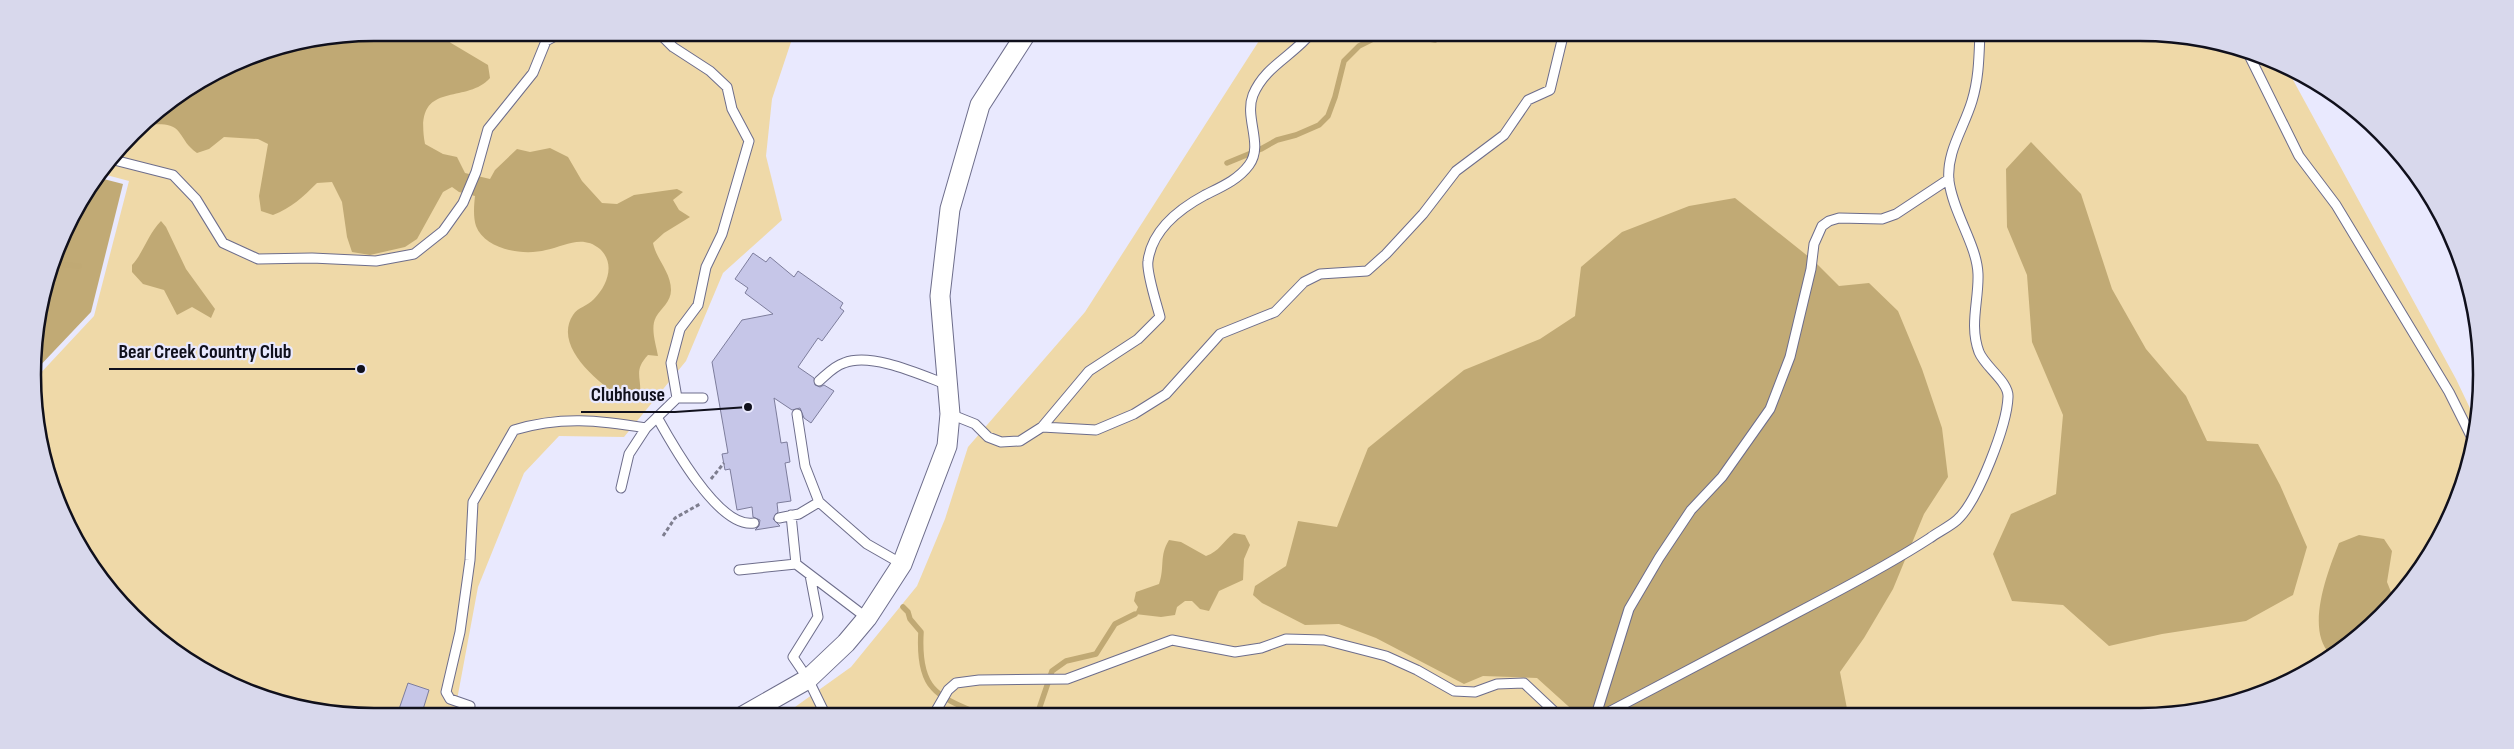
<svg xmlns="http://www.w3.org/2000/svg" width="2514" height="749" font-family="'Sofia Sans Condensed',sans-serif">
<rect width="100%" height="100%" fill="#e9e9fe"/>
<path fill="#efd9a8" d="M375,32L794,33L772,99L766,156L782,220L723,273L686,361L624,437L559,436L524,473L478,587L454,716H375L308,710L203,671L149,631L103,582L68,526L44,463L36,378L94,316L129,181L99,173L103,166L149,118L244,58L308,39Z
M2139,32C2190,37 2241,43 2286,67L2456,379L2477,423L2475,441L2436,545L2365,631L2271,690L2184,714L791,716L788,712L851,667L917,586L945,519L968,447L1085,312L1264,33Z"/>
<path fill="#c1aa75" d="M2031,142L2081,194L2112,289L2146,349L2186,396L2207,441L2258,444L2280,485L2307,547L2293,595L2246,621L2162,634L2109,646L2063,605L2012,601L1993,554L2011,514L2056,494L2063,415L2032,342L2027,275L2007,227L2006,169Z
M96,177L123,184L91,312L35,371C31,325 47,265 68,223C76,207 87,192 96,177Z
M1735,198L1814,261L1839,286L1869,283L1898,311L1922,369L1942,428L1948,477L1924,514L1893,589L1864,638L1840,672L1848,714L1578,715L1537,678L1483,676L1464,684L1376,638L1339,624L1305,625L1262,603L1253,595L1255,586L1286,566L1298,521L1337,527L1368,448L1464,370L1540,339L1575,316L1581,267L1622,232L1689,206Z"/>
<path fill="#c0a974" d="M374,33H439L451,43L488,65L490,78C465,106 413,78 425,144L443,154L457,157L465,173L490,179L495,170L517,149L530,152L550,148L568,157L582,181L602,203L617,204L634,195L677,189L683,192L673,200L679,210L690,217L664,233L653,243C656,259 671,272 671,290C671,302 661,308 656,317C650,328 656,344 658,356L648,355C633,371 642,377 640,396L625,400C601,385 552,347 573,315C578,307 588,306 594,299C607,286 616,264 600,249C582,234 565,246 546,250C524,256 485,250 476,226C473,217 474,205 475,196L459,192L452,187L443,192L417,239L405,247L370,255L352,252L347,237L342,202L332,182L317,183C303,197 291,208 273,215L261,211L259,196L268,144L258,139L224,137L209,149L197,153C186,145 186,141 179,132C171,121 154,125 142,125L149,118L244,58L308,39Z
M161,221L166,227L186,269L215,309L211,318L192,307L177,315L164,290L143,284L132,272V265C144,252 148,234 161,221Z
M1234,533L1245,535L1250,545L1244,559L1243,580L1219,591L1209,611L1200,609L1192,601H1185L1177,607L1175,615L1161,617L1135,614L1138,607L1134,601L1136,592L1159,584C1165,567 1159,556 1169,540L1181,542L1206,556C1220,551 1222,542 1234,533Z
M2359,535L2384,539L2392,551L2387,582L2393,597L2365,631L2330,654C2305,629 2328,571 2339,543Z"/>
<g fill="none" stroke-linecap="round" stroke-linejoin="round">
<path stroke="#c0a974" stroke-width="5.5" d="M1227,163L1261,149L1277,140L1296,135L1319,125L1328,116L1335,97L1344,61L1359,46L1377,37L1401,34L1435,40L1445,32
M52,266L56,264L79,266
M903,607L908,612L910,619L921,632C920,649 920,674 933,688C944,701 969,709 984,716
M1037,715L1052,671L1066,661L1096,654L1115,624L1135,614"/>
</g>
<path fill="#c6c6e8" stroke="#7d7d9c" d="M753,253L766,262L770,257L794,277L798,271L843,303L840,308L844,311L822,341L818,338L798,367L814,378L815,385L820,387L824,385L834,391L811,423L804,418L800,408L792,410L774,398L781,443L787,442L790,462L785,463L791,501L777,503L778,512L773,519L780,526L755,530L759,526L760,520L753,517L752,507L737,510L730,469L725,470L722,454L728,453L712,362L742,320L773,314L745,293L748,288L735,279Z
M408,683L429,690L421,716L398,712Z"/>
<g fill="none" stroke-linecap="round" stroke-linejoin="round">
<g stroke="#6d6d8b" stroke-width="11">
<path id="service" d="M658,32L673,47L710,71L727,87L732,109L749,141L722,234L706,267L698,305L680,329L671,363L677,398
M2247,51L2299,156L2336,205L2449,392L2474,442
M110,159L173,175L196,199L223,243L258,259L312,258L376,261L414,254L443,231L463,203L476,172L488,129L533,73L546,41L563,32
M819,381C826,375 834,366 844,363C872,352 921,375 948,385
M797,414L805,466L819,502L867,544L902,564
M950,414L975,424L988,437L1001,442L1020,441L1042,427L1096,430L1134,414L1166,394L1220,334L1275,312L1304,282L1320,274L1367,271L1386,254L1423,214L1456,171L1504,135L1528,100L1550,90L1564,32
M657,417C672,444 719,529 754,523
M1042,427L1089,371L1138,339L1160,317C1157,305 1146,272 1148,261C1152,230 1179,209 1205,195C1221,187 1238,180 1249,165C1264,145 1244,118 1253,95C1265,66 1293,56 1312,32
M621,488L629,454L646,428L677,398H703
M791,515L796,564
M779,518L799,514L819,502
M739,570L796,564L867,618
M810,575L818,617L793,657L808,679L826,716
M470,706L450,699L446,692L460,632L470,560L473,502L514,430C560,416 599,420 646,428
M1596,715L1629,609L1659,558L1691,510L1722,477L1770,409L1790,357L1811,269L1814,244L1822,226L1829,221L1839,218L1882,219L1896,214L1949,179
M1603,715C1677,676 1751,637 1825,598C1861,579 1896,560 1930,538C1938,532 1949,527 1957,520C1978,501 2007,425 2008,397C2009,382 1985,367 1979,352C1969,325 1979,300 1978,274C1977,245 1953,213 1949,181C1946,152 1964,128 1972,101C1979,78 1979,56 1980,32
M933,716L948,690L956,683L979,680L1067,679L1172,640L1235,652L1261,648L1286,639L1324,640L1386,656L1417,670L1454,691L1475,692L1497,684L1524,683L1558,715"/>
</g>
<g stroke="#6d6d8b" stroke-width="21">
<path id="minor" d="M743,716L808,679L846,643L867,618L902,564L947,446L950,414L940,296L950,209L980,105L1027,32"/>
</g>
<path stroke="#7e7e8f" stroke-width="3" stroke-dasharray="4 2.5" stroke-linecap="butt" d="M711,479L724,463
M663,536L675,518L700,504"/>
<use href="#service" stroke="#fff" stroke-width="9"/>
<use href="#minor" stroke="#fff" stroke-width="19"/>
</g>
<path d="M0 0H2514V749H0ZM374 41H2140A333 333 0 0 1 2473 374V375A333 333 0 0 1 2140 708H374A333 333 0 0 1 41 375V374A333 333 0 0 1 374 41Z" fill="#d8d8ec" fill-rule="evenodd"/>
<path fill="none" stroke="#10101c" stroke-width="2.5" d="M374 41H2140A333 333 0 0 1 2473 374V375A333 333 0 0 1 2140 708H374A333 333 0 0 1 41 375V374A333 333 0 0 1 374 41Z"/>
<path fill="none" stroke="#10101c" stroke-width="2" d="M361 369L302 369H109M748 407L675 412H581"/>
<g fill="#10101c" stroke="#e9e9fe" stroke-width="2">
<circle cx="361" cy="369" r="5"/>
<circle cx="748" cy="407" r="5"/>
</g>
<g font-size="20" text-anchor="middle" font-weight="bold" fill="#10101c" stroke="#e9e9fe" stroke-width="4.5" stroke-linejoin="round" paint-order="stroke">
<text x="205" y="358">Bear Creek Country Club</text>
<text x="628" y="401">Clubhouse</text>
</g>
</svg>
